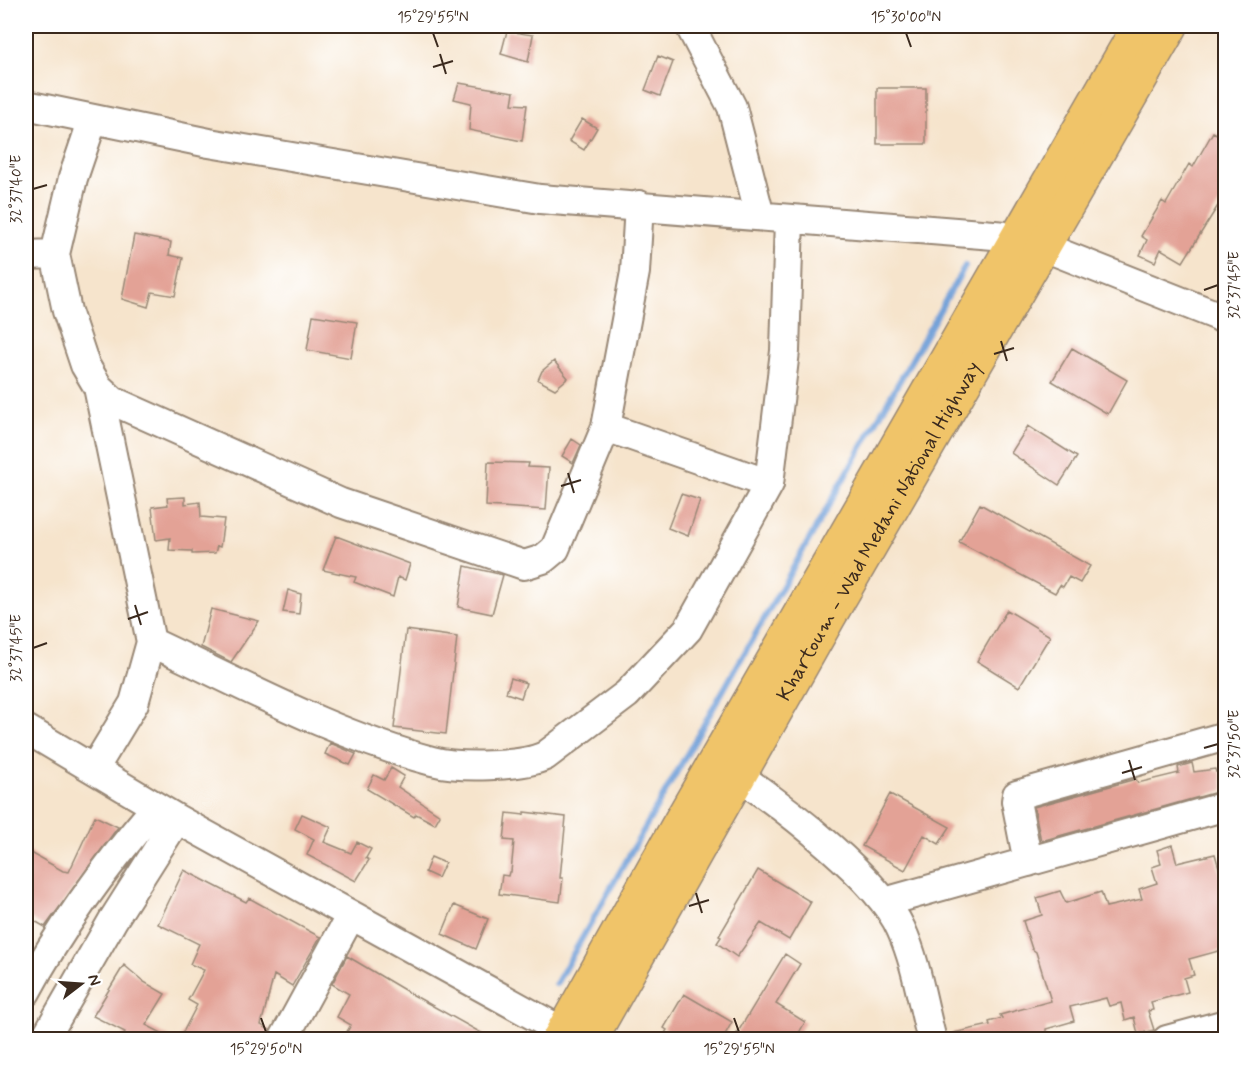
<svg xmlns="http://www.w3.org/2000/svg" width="1251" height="1065" font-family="Mynerve,sans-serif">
<rect width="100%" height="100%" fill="#fff"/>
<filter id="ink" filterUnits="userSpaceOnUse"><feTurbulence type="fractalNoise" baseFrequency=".0167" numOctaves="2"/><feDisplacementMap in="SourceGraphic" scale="12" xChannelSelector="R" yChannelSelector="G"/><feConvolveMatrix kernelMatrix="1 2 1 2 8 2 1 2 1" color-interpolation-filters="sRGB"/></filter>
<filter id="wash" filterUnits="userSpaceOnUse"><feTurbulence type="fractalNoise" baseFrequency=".008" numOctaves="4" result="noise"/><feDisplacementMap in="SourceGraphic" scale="24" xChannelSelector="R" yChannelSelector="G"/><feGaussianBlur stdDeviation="1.35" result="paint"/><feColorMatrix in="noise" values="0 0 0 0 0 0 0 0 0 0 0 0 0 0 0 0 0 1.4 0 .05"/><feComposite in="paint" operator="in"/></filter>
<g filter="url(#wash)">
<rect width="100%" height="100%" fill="#f6e4cc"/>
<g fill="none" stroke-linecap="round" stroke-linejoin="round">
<path stroke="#6e9ed7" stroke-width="6" d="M556,984L965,266"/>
</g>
<g id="blocks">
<path fill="#e3a296" d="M507,31L533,35L528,62L501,54Z
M658,56L673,62L660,96L645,90Z
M459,83L514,92L512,104L527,105L522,141L469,130L471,103L454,99Z
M877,88H926V144H877Z
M582,119L597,128L584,150L569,141Z
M1213,132L1226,139V193L1209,220L1183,262L1161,249L1155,262L1140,255L1147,240L1141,236L1162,201L1166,204L1189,164L1193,167Z
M134,235L171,242L169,255L183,258L175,296L152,292L148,307L122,299Z
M313,315L357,322L351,358L307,350Z
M1072,348L1127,380L1108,414L1052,381Z
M554,361L568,378L555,389L538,380L542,371Z
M1028,426L1077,457L1059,485L1011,453Z
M572,439L581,445L573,463L562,456Z
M488,462L529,463L528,467L549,468L546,510L486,506Z
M681,494L700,500L688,536L668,528Z
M185,497V504L200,502L201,517L224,519L220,547L217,546L215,553L192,554V551L169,550L170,538L156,540L152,507L168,505L167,498Z
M980,504L1090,566L1080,583L1069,577L1063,587L1060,585L1055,593L959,542Z
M336,536L410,564L405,580L398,577L393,597L354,582L356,577L323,570Z
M465,566L503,575L492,614L458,607Z
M288,590L301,594L299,614L283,612Z
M211,609L259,621L231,662L201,647Z
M1007,610L1050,636L1019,687L977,661Z
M406,630L457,637L446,734L394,728Z
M511,678L526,683L521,698L506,693Z
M330,743L356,754L350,765L325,754Z
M1192,763L1194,772L1215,769L1216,772L1220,771L1224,790L1041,841L1034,807L1136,779L1138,783L1179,773L1178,767Z
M391,768L404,776L398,787L440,815L435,824L416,814L414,817L367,789L374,775L384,780Z
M890,794L950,827L939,844L924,835L905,870L862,846Z
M524,812L566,817L560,878H563L560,902L499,894L502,875L508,876L509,872H511L514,841L504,840L507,813L524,815Z
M302,814L331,827L324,842L351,853L357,842L371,849L366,858L369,860L356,881L307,855L314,839L295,829Z
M95,816L118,827L45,927L26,916V850L63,871L69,872Z
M1172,845L1177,863L1215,854L1221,875L1226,874V949L1189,959L1194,975L1184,978L1188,992L1151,1002L1153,1010L1148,1011L1154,1030L1138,1034L1134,1017L1125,1020L1121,1003L1109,1006L1106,998L1070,1007L1074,1021L1046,1029V1040H954L953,1033L990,1025L989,1022L1002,1018L1000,1015L1051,1001L1036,952L1032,949L1023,921L1042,915L1037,898L1060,891L1066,903L1101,892L1106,907L1142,899L1139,889L1157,883L1152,867L1161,864L1157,850Z
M431,857L445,863L438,878L425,872Z
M184,870L246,902L249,898L320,937L292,986L274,975L261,1025L270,1030L267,1040H179L197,1005L188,1000L204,970L190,964L199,944L158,924Z
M758,870L811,902L789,940L761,923L737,957L717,943L721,937L719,936Z
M454,905L488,919L476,949L442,934Z
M785,954L800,964L776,1004L805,1022L795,1040H733Z
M347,956L406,991L494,1040H342L351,1025L337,1017L349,994L332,984Z
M124,965L144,982L165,994L146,1025L175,1040H121L125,1032L93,1016Z
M684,994L732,1022L722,1040H661L667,1030L664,1028Z"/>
</g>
</g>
<g filter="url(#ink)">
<use href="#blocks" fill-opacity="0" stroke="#988775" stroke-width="1.5"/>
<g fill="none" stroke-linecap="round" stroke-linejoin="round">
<g stroke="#988775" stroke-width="32">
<path id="minor" d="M690,26L732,107L760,216
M26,105L209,143L540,199L1019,237
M93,119L73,178L55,254L67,311L85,365L98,387L113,401L341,503L524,565L543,559L555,549L606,427L635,272L639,205
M1044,247L1218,316L1226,321
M26,255L55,254
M606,427L769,484
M151,642C243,685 334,735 432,761C458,768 521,767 545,756L627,694L688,629L769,484L785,351L789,219
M26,729L177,819L578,1040
M94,769L134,703L151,642L98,387
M739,776C785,808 879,879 901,929C917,964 922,1003 932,1040
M1028,862L1016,801L1017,795L1226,736
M885,902L1226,806
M26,992C60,928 109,862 156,807
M44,1040L113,920L177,819
M283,1040L351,915
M1167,1040L1226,1024"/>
</g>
<g stroke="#988775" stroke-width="36">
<g id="highway">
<path d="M558,1040L677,827L1139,26"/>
<path id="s1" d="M590,1040L829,617L1171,26"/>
</g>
</g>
<use href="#minor" stroke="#fff" stroke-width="28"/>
<use href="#highway" stroke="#f0c469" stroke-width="33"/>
</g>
</g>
<path fill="none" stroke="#3b2a1e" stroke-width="2" d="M433,33L438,47M906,33L911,47M440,54L446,74M433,67L453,61M33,189L47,185M1204,290L1218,285M1001,341L1007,361M994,354L1014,348M568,473L574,493M561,486L581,480M135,605L141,625M128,619L148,612M33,648L47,643M1204,748L1218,744M1129,760L1135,780M1122,773L1142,767M696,893L702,913M689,906L709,900M261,1018L266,1032M734,1018L739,1032"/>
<g text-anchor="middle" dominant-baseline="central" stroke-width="5" stroke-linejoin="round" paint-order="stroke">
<g font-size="21" fill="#3b2a1e" stroke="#fff">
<text stroke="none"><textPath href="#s1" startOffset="585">Khartoum - Wad Medani National Highway</textPath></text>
</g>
</g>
<rect width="1251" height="1065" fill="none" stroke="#fff" stroke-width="66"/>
<g transform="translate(81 984) rotate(73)" stroke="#ffffff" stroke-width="4.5" paint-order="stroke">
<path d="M0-4.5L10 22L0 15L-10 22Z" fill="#3b2a1e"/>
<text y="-9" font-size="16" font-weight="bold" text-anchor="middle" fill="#3b2a1e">N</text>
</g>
<rect x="33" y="33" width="1185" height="999" fill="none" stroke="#3b2a1e" stroke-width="2"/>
<g font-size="15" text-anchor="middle" fill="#3b2a1e">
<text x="433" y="22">15°29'55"N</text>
<text x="906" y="22">15°30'00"N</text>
<text transform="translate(16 189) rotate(-90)" y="5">32°37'40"E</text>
<text transform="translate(1234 285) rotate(-90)" y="5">32°37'45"E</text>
<text transform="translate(16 648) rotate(-90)" y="5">32°37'45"E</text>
<text transform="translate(1234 744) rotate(-90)" y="5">32°37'50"E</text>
<text x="266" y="1054">15°29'50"N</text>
<text x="739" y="1054">15°29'55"N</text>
</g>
</svg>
